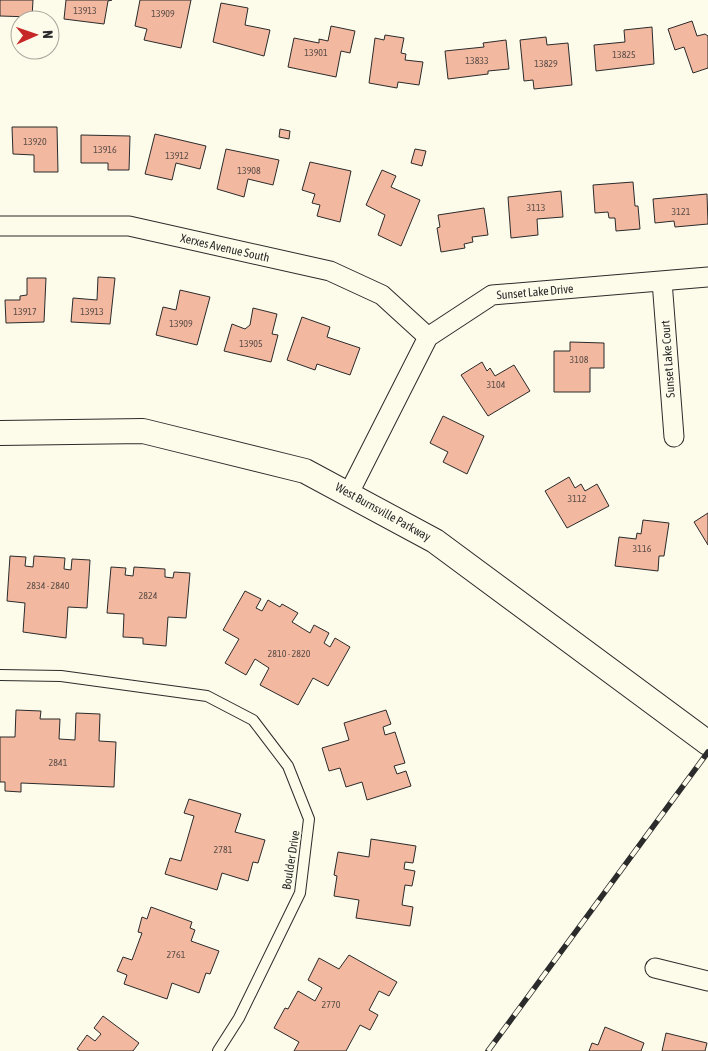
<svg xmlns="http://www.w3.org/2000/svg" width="708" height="1051" font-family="'Asap Condensed',sans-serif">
<rect width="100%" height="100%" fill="#fdfbea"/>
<path fill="#f2b8a0" stroke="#2b2b2b" d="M0,0H33L32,17L0,16Z
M66,0H112L108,1L104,24L64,19Z
M140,0H191L181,48L144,40L147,29L135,26Z
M221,3L248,8L245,25L270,30L264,56L213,42Z
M692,21L697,36L705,34L708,36V68L693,73L684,47L675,50L668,29Z
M331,26L355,31L350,53L341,51L336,77L288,67L294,38L319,43V39L328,41Z
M652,27L654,64L596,71L594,45L625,42L624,30Z
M385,35L404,38L401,53L406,54L405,60L423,62L419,85L398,82L397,88L369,83L375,38L384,40Z
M546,37L547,45L568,43L572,85L534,89L533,80L524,81L520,40Z
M506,40L509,69L488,71V74L448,79L445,51L484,47L483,43Z
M12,127H57L58,172H34V155L13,154Z
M280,129L290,131L289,139L279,137Z
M155,134L206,146L200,169L176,163L172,180L145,174Z
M81,135L130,136L129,170H108V163H81Z
M226,149L279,160L273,185L248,179L244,197L217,189Z
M415,149L426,151L422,166L411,163Z
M310,162L351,171L340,222L317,216L320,205L312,203L315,194L302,190Z
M382,170L396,176L391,187L420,200L401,246L378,235L385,215L366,205Z
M633,182L635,206H638L640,229L616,231L615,218H609L608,212L595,213L593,185Z
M561,191L563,217L537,219L538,235L511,238L508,197Z
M707,194L708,224L675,227L674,221L655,223L653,199Z
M484,208L488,235L472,237L473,242L464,244L465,248L441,252L437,228L440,227L438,215Z
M98,277L115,278L110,324L71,322L73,298L97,300Z
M27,278H46L44,322L6,323L5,300H20V296L27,295Z
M180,290L210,297L197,345L156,335L163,307L176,310Z
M253,308L277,314L272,334L278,335L271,362L224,351L232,324L245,329L250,325Z
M302,317L330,327L327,337L360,348L350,375L317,364L315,370L287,360Z
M570,342L604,343V368H590V392H554V351H570Z
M482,362L487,371L490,368L495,376L514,365L530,391L488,416L461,375Z
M443,416L484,436L467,474L443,462L448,452L430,443Z
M569,477L575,488L581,484L585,491L597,484L609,506L567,528L545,491Z
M708,513V545L694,522Z
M643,520L669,523L664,556H659L658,571L615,566L619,537L636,539L637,533L641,534Z
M10,556L26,557L25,566L33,567L34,556L65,558L64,569L71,570L72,559L90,560L87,608L68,607L66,638L23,632L25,603L7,601Z
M111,567L126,568L125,575L133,576L134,567L165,569V577L173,578L174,572L190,573L186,618L168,617L166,646L143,644V638L123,637L124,614L107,613Z
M245,591L261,599L256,608L262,611L268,600L280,607L282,604L298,613L292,622L310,633L314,625L329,633L324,643L330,647L335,638L350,647L328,686L313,678L298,705L260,685L269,668L255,659L246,675L225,663L239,639L223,630Z
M16,710L41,711L40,719H60L59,739L75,740L76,713L100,714L99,741L116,742L114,787L21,783V792L5,791V782H0V737H15Z
M386,710L391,724L383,727L385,735L395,732L405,763L394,766L397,774L406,771L411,786L367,800L362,782L346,787L340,768L329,771L322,748L349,740L344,723Z
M189,799L241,814L235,832L265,840L258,863L253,862L248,881L222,873L217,890L165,874L170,858L181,861L194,816L184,813Z
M371,839L416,846L413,863L405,862L404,869L415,871L412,886L405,885L402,905L413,907L410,926L356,918L359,900L334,896L337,876L334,875L338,852L369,857Z
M151,907L192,922L190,928L195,930L191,941L219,951L210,974L206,973L199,993L172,983L167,999L124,984L127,975L117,971L123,957L132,960L142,933L138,932L142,917L147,919Z
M349,955L397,982L389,996L379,991L369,1010L378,1015L370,1030L360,1025L346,1051H294L299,1042L274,1028L285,1008L288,1009L298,991L315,1001L322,988L308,980L319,958L339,969Z
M103,1016L139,1043L133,1051H80L77,1049L87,1035L95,1041L101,1034L94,1028Z
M605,1027L644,1043L641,1051H589L592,1043L598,1045Z
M666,1033L707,1043L705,1051H662Z"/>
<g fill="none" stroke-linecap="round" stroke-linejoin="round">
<g stroke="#2b2b2b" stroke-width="12">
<path id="service" d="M0,675L61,676L207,696L253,720L288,766L309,819L300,893L239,1018L218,1051"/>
</g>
<g stroke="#2b2b2b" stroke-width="21">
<path id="minor" d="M0,226H129L330,271L382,295L428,337
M662,281L674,437
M349,493L428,337L492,295L708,277
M655,968L708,981"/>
</g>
<g stroke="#2b2b2b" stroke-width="26">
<path id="tertiary" d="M0,433L143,431L305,471L435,541L708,743"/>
</g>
<use href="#service" stroke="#fdfbea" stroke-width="10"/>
<use href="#minor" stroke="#fdfbea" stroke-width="19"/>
<use href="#tertiary" stroke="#fdfbea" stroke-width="24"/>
<g stroke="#2b2b2b" stroke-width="5.5">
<path id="rail" d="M488,1051L708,752"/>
</g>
<use href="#rail" stroke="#fdfbea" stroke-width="4" stroke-dasharray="11" stroke-linecap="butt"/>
</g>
<g text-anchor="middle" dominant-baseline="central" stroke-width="4" stroke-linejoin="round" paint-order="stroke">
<g font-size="10" fill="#5d4e48">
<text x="85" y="10">13913</text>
<text x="163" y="13">13909</text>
<text x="316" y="52">13901</text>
<text x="624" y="54">13825</text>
<text x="477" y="60">13833</text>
<text x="546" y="63">13829</text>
<text x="35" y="141">13920</text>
<text x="105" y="149">13916</text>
<text x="177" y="155">13912</text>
<text x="249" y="170">13908</text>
<text x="536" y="207">3113</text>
<text x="681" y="211">3121</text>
<text x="25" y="311">13917</text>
<text x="92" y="311">13913</text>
<text x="181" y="323">13909</text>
<text x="251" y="343">13905</text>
<text x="579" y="359">3108</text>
<text x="496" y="384">3104</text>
<text x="577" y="498">3112</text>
<text x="642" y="548">3116</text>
<text x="48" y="585">2834 - 2840</text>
<text x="148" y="595">2824</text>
<text x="289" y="653">2810 - 2820</text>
<text x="58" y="762">2841</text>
<text x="223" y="849">2781</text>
<text x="176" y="954">2761</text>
<text x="331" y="1004">2770</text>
</g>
<g font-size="12" fill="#2b2b2b" stroke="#fdfbea">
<text transform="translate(225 248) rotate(13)">Xerxes Avenue South</text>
<text transform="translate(535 292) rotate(-5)">Sunset Lake Drive</text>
<text transform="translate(668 359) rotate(-94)">Sunset Lake Court</text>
<text transform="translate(383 512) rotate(29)">West Burnsville Parkway</text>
<text transform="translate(291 860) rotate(-81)">Boulder Drive</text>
</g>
</g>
<g transform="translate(35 35) rotate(88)"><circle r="24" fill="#fdfbea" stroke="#a9a89e"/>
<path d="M0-4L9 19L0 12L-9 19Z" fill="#c62828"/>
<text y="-8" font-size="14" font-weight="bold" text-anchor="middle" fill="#2b2b2b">N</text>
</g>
</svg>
